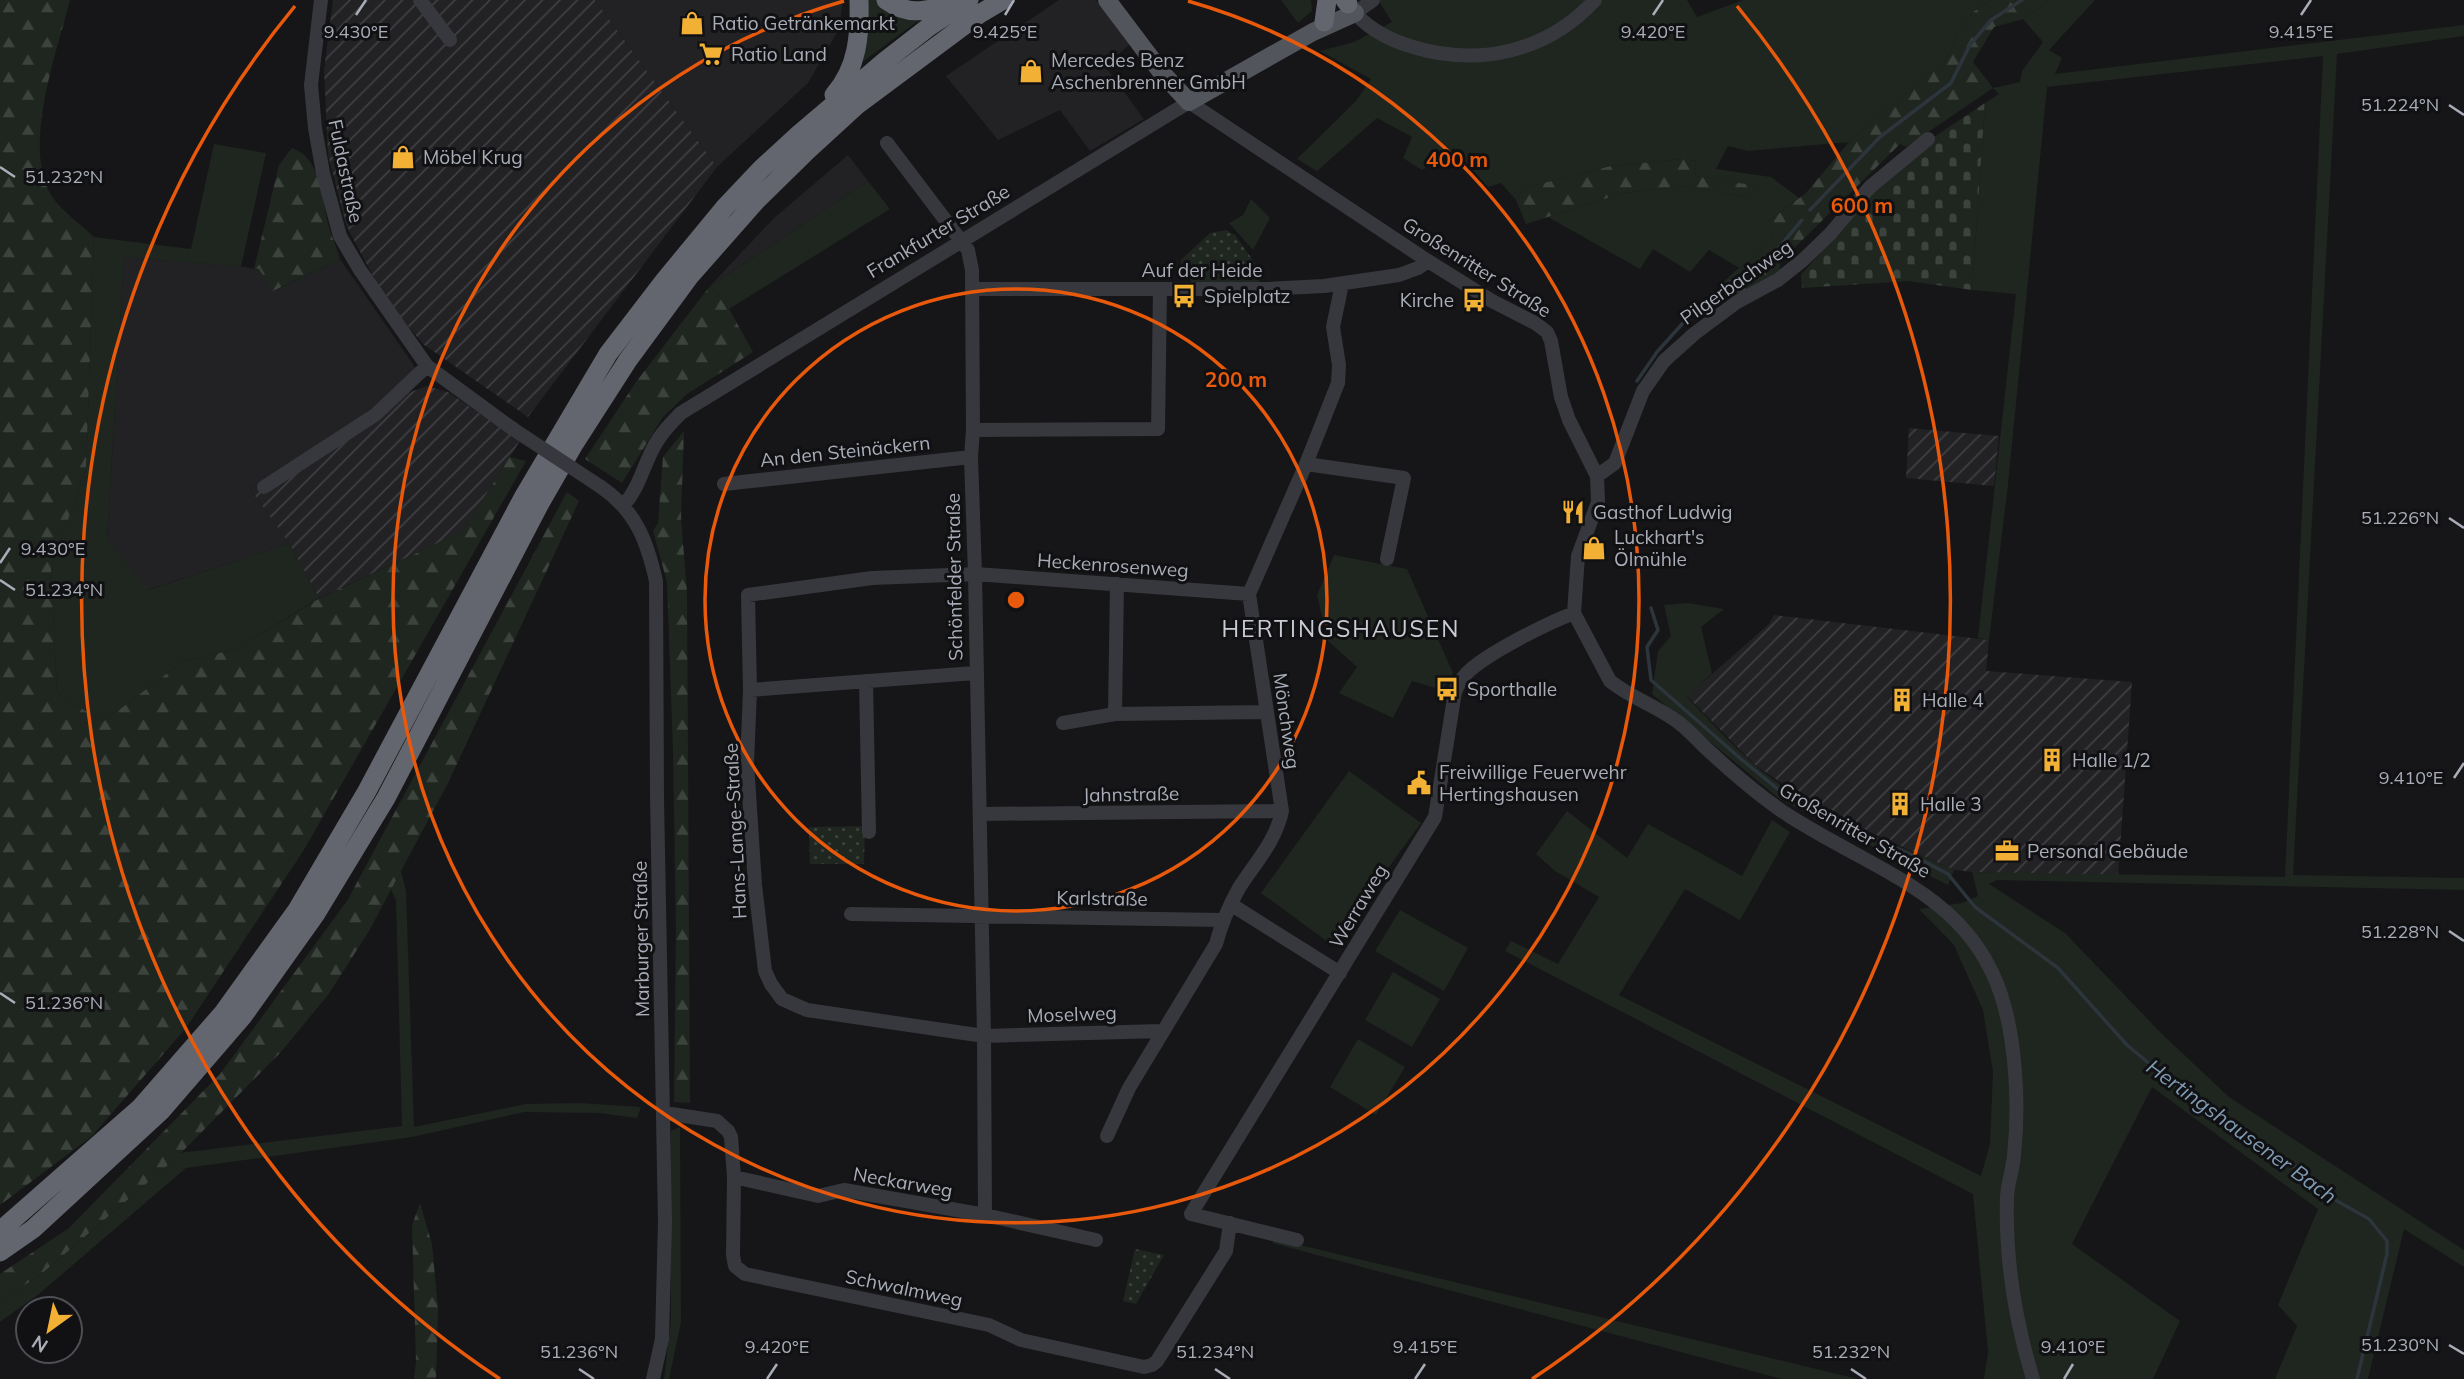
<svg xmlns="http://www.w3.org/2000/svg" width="2464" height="1379" font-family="Mulish,sans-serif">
<defs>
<pattern id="industrial-furrows" width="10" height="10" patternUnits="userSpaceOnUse" patternTransform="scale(1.75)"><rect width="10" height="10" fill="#222225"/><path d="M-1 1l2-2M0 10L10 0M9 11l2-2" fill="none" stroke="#3f3f43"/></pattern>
<pattern id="forest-firs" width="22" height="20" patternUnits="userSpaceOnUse" patternTransform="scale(1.75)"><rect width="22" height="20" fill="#1e261f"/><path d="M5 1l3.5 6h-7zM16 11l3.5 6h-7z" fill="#3c433d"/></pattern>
<pattern id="cemetery-stones" width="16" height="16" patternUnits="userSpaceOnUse" patternTransform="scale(1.75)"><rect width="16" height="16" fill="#1e261f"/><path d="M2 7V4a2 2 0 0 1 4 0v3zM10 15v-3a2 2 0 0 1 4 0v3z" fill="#3c433d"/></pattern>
<pattern id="park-dots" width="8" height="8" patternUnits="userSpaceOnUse" patternTransform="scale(1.75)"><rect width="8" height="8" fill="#1e261f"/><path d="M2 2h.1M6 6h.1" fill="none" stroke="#3c433d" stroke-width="1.8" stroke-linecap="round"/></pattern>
</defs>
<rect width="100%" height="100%" fill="#161618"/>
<path fill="#222225" d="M595,0H843L839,29L808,83L717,167Z
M1059,0H1096L1130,44L1105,66L1144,119L1090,151L1060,110L998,140L946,76Z
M848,155L868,181L710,286L773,219Z
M124,257L245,267L260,270L274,291L340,259L417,370L364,415L250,489L289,543L148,590L107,541Z"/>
<path fill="url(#industrial-furrows)" d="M333,0H595L717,167L528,417L423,344L384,297L346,225L328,155L324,70Z
M427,386L448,392L520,441L462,532L319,598L289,543L250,489L332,437L408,393Z
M1909,428L1999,436L1994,486L1906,478Z
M1774,615L1989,640L1986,671L2132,682L2118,876L1972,872L1954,870L1845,821L1800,796L1755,765L1687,696L1769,624Z"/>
<path fill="#1e261f" d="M863,0H882L926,15L857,66Z
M1281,0H1311L1312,11L1298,23Z
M1378,0H1687L1697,17L1743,0H1991L1973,12L1959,31L1947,59L1849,142L1748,151L1728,146L1716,169L1771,177L1799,198L1767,222L1774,236L1756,257L1739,268L1709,250L1690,272L1653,249L1640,269L1548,217L1623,193L1685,186L1748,198L1757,186L1695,176L1696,161L1683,159L1611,166L1524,188L1516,200L1501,183L1488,187L1454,148L1422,170L1403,158L1412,137L1377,118L1317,171L1297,159L1356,101L1371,79L1320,51L1354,42L1392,22Z
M2049,0H2095L2049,50L2062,58L2055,74L2464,25V36L2337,54L2293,875L2464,878V890L1997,880L1989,884L2065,933L2161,1033L2229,1097L2464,1250V1267L2404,1229L2368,1379H2275L2297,1326L2278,1305L2318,1209L2152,1087L2072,1244L2180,1321L2153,1379H1984L1988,1352L1973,1194L1505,951L1511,941L1558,964L1599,897L1555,871L1536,854L1567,811L1627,858L1648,824L1742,876L1772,820L1790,832L1740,920L1685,889L1619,995L1981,1176L1990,1144L1993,1072L1983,1010L1954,945L1919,909L1962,903L1978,896L1972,872L2285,877L2323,56L2047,87L2008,485L1989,640L1978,638L2016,294L1972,290L1985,103L1999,94L1993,88L2020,82L2022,71L2043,42L2023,19Z
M214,144L266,153L241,267L124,257L107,540L149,590L289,543L319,598L236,649L182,662L103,722L57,693L51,568L86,469L94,237L191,249Z
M868,181L890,209L729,309L710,286Z
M1251,199L1270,218L1253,250L1229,223L1243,215Z
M1334,555L1407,569L1453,673L1442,690L1412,681L1393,718L1339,693L1357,667L1328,641L1317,595Z
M1688,603L1724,609L1701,627L1712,673L1687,697C1709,720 1731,744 1755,765C1805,810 1892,842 1954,870L1948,885L1781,800L1652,694L1658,651L1671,636L1664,605Z
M1349,771L1421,823L1332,945L1261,893Z
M401,871L406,891L414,1127L526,1104L579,1103L641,1107L637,1118L599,1113L524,1112L412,1137L186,1168L39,1294L0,1322V1303L46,1270L175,1159L179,1153L402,1126L396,900L391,890Z
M1400,910L1468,948L1444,991L1375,951Z
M1393,972L1440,999L1412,1047L1365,1020Z
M1358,1039L1405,1067L1376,1115L1330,1087Z
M680,1127L681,1322L669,1379H664L671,1319V1131Z
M1275,1239L1858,1379H1782L1272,1243Z"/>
<path fill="url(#forest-firs)" d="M0,0H70C57,52 22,146 51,195C59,209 82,225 94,237L86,469L51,568L57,693L103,722L182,662L236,649L320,598L462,532L510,457L526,461L305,848L186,1028L91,1137L0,1205Z
M1991,0H2049L2023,19L1994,27L1973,62L1993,88L1906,147L1900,144L1780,262V272L1731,299L1719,286L1739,268L1756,257L1774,236L1766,223L1806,193L1849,142L1947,59L1959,31L1973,12Z
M292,148C322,158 322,202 329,227C332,238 337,248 340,259L273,291L259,269H254L279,165Z
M1683,159L1696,161L1695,176L1758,186L1748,198L1685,186L1623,193L1526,224L1516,200L1524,188L1611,166Z
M710,286L729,309L753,352L687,394L663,417L622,483L585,459L636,382Z
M684,431L681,517L687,592L690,1103L674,1102L676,931L673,750L667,582L653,531L658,523L663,457Z
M567,492L579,501L449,781L369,931L328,995L280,1053L175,1159L46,1270L0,1303V1274L69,1228L220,1074L347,901Z
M420,1203L432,1244L438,1309L436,1379H414L416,1361L412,1225Z"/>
<path fill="url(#cemetery-stones)" d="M1985,103L1972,290L1908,281L1802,288L1801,275L1871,195L1928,141Z"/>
<path fill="url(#park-dots)" d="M1226,230L1235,235L1261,272L1262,276L1259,282L1191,283L1190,273H1182L1181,260L1210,233Z
M865,826L864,864H810L809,827Z
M1135,1249L1164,1255L1136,1304L1123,1301Z"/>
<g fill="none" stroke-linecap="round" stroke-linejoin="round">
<path stroke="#2c353c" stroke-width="3.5" d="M1810,210L1880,137L1951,83L1970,45L1991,20L2022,0
M1637,381L1657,352L1683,323L1728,283L1765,264L1802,220
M1651,608L1658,630L1647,647L1651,680L1741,759L1794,802L1918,858L1948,874L1975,907L2058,968L2127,1045L2193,1100L2285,1162L2306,1172L2330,1197L2369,1219L2387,1241V1254L2357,1379"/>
<path stroke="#37383d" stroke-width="14" d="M321,0L311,85L315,128L323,173L340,236L360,270L427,366L513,429
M420,0L450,40
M1350,7C1365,27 1389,40 1413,47C1479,67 1547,52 1595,0
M1355,13L1373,0
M887,143L968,250L972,270L973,430L971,457L975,574L984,1036L985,1215
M973,289H1267L1324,286L1399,275L1418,268L1428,261
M973,430L1158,429L1160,289
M1306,464L1404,478L1387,559
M1597,476L1615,463L1643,391L1664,361L1694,334L1737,302L1778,280L1803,260L1830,234L1870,187L1928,139
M724,484L971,457
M264,487L375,415L427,366
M601,487C636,511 647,541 656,581L657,798L665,1222L662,1339L653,1379
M624,505C637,490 641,474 649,457C656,439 668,426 681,413L1189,102L1428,261L1492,301L1535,323L1547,332L1551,341L1561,397L1569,420L1597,476L1598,502L1578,556L1574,613L1610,681C1631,698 1657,706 1678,722C1689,730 1699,742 1709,751C1735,775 1761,798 1791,817C1896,883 1993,901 2012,1044C2017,1081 2018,1118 2014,1155C2013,1169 2008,1182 2007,1196C2005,1259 2015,1320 2033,1379
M866,681L869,832
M750,690L975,673
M1115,714L1117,584
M1063,723L1115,714L1266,712
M980,814L1282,811
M1232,905L1340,973
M851,914L1222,920
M1161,1031L984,1036L807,1010L782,999L771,984L765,971L755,885L747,763L750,690L748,595L872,578L975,574L1249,594
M665,1113L717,1121L728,1131L731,1137L734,1177L733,1255L735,1266L745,1274L989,1325L1021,1340L1144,1367L1152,1365L1157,1361L1226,1251L1230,1223
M1107,1136L1129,1088L1216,944C1221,924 1229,906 1239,888C1255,863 1276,841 1282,811L1249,594L1306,464L1338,383L1339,365L1333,327L1342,284
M734,1177L818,1196L844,1190L985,1215L1096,1240
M1297,1240L1191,1214L1435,817L1455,692C1458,685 1462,678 1467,673C1487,653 1548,623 1574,613"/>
<path stroke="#53555c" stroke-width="18" d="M1107,0L1162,73L1189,102L1313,32L1355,13"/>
<path stroke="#63666e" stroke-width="19" d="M886,0C909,17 929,11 954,2
M1345,0L1348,4
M1324,22L1327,0
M834,95C858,67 860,35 859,0
M0,1231L140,1108L223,1013L297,910L367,791L524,496L563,430L608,354L664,281L725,207L761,169L798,135L885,61L930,26L969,0
M0,1252L33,1229L161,1111L243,1016L315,915L386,798L539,505L574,444L628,360L689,277L756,201L808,150L856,106L981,13L1003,0"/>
<path stroke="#37383d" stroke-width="14" d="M513,429L601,487"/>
</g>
<path fill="none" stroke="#a8adb8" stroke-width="2.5" d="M356,15L366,0M1005,15L1014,0M1653,15L1663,0M2301,15L2311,0M2449,105L2464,115M0,167L15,177M2449,518L2464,528M0,563L10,548M0,580L15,590M2454,778L2464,763M2449,931L2464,941M0,993L15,1003M2449,1345L2464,1354M579,1369L594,1379M1215,1369L1230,1379M1851,1369L1866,1379M767,1379L777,1364M1415,1379L1425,1364M2064,1379L2073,1364"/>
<g fill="none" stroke="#e8590c" stroke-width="3.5">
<circle cx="1016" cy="600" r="311"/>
<path d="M1188 1A623 623 0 1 1 844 1"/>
<path d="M500 1379A934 934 0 0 1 295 6M1737 6A934 934 0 0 1 1532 1379"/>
</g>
<defs>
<g id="shop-bare" transform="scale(1.89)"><path d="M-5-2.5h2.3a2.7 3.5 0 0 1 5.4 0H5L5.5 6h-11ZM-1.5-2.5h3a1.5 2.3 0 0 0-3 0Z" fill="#f2b134" stroke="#111113" stroke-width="2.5" paint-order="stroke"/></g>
<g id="supermarket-bare" transform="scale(1.89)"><path d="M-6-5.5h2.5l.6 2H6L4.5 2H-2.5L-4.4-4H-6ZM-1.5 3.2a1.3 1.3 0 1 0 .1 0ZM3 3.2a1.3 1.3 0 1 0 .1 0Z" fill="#f2b134" stroke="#111113" stroke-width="2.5" paint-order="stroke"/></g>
<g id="bus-bare" transform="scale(1.89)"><path d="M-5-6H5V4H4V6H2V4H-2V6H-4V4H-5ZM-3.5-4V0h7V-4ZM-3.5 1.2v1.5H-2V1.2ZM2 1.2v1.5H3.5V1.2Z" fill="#f2b134" stroke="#111113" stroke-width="2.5" paint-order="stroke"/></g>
<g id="restaurant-bare" transform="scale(1.89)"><path d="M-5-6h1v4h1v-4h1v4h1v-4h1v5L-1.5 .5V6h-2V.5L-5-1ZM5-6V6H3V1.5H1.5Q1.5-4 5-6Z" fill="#f2b134" stroke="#111113" stroke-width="2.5" paint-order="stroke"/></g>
<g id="building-bare" transform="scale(1.89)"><path d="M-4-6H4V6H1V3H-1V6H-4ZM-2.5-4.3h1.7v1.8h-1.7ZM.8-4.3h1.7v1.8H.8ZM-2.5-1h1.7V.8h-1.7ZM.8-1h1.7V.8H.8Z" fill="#f2b134" stroke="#111113" stroke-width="2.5" paint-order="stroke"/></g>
<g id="civic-bare" transform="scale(1.89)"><path d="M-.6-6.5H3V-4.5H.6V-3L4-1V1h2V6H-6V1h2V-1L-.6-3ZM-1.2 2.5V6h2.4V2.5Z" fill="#f2b134" stroke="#111113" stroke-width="2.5" paint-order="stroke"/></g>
<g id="office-bare" transform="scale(1.89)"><path d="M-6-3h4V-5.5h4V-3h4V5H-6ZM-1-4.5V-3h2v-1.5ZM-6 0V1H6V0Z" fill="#f2b134" stroke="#111113" stroke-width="2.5" paint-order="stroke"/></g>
</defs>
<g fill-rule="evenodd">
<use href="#shop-bare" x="692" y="23"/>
<use href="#supermarket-bare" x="711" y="54"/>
<use href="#shop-bare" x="1031" y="71"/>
<use href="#shop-bare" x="403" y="157"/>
<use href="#bus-bare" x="1184" y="296"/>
<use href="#bus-bare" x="1474" y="300"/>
<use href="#restaurant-bare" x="1573" y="512"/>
<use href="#shop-bare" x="1594" y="548"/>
<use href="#bus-bare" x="1447" y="689"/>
<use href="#building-bare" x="1902" y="700"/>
<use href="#building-bare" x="2052" y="760"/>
<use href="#civic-bare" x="1419" y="783"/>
<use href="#building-bare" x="1900" y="804"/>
<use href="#office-bare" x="2007" y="851"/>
</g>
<g text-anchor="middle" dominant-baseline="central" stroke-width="6" stroke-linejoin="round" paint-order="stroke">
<g font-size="19" fill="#a8adb8" stroke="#111113" text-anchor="start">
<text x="712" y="23">Ratio Getränkemarkt</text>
<text x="731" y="54">Ratio Land</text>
<text x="1051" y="60">Mercedes Benz<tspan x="1051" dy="22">Aschenbrenner GmbH</tspan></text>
<text x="423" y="157">Möbel Krug</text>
<text x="1204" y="296">Spielplatz</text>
<text x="1454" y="300" text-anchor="end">Kirche</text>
<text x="1593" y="512">Gasthof Ludwig</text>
<text x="1614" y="537">Luckhart's<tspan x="1614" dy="22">Ölmühle</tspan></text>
<text x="1467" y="689">Sporthalle</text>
<text x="1922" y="700">Halle 4</text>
<text x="2072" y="760">Halle 1/2</text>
<text x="1439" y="772">Freiwillige Feuerwehr<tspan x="1439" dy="22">Hertingshausen</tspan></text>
<text x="1920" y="804">Halle 3</text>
<text x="2027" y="851">Personal Gebäude</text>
</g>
<g font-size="19" fill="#a8adb8" stroke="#111113">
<text transform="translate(346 171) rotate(78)">Fuldastraße</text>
<text transform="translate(938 231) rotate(-31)">Frankfurter Straße</text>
<text transform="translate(1477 267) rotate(32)">Großenritter Straße</text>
<text x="1202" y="270">Auf der Heide</text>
<text transform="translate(1736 282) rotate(-35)">Pilgerbachweg</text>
<text transform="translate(845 451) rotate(-6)">An den Steinäckern</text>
<text transform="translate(1113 565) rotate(4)">Heckenrosenweg</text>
<text transform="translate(954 577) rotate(-91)">Schönfelder Straße</text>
<text transform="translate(1287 721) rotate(82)">Mönchweg</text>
<text transform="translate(1131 794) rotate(-1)">Jahnstraße</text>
<text transform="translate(1855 830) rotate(30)">Großenritter Straße</text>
<text transform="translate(735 831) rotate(-93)">Hans-Lange-Straße</text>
<text transform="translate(1102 898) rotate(1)">Karlstraße</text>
<text transform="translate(1358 906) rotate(-59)">Werraweg</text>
<text transform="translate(641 939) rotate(-91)">Marburger Straße</text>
<text transform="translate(1072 1014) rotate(-2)">Moselweg</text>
<text transform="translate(903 1182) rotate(10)">Neckarweg</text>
<text transform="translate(904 1288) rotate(12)">Schwalmweg</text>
</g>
<g font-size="21" font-style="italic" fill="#7f9bb3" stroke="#111113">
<text transform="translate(2242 1131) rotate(36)">Hertingshausener Bach</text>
</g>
<g font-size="23" letter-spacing="2" fill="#c9ccd4" stroke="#111113">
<text x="1341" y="628">HERTINGSHAUSEN</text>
</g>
</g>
<g font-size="18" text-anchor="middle" fill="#a8adb8" stroke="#111113" stroke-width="6" stroke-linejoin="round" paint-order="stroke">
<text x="1653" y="38">9.420°E</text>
<text x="2301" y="38">9.415°E</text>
<text x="356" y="38">9.430°E</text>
<text x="1005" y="38">9.425°E</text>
<text x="2400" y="111">51.224°N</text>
<text x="64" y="183">51.232°N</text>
<text x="2400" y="524">51.226°N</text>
<text x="53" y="555">9.430°E</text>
<text x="64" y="596">51.234°N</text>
<text x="2411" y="784">9.410°E</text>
<text x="2400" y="938">51.228°N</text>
<text x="64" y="1009">51.236°N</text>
<text x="2400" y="1351">51.230°N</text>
<text x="777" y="1353">9.420°E</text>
<text x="1425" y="1353">9.415°E</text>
<text x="2073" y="1353">9.410°E</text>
<text x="579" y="1358">51.236°N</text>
<text x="1215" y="1358">51.234°N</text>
<text x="1851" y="1358">51.232°N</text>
</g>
<circle cx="1016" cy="600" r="10" fill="#e8590c" stroke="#111113" stroke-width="3.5"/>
<g font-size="21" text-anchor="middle" font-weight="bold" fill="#e8590c" stroke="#111113" stroke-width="6" stroke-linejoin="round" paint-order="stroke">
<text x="1457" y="167">400 m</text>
<text x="1862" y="213">600 m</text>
<text x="1236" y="387">200 m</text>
</g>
<g transform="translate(49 1330) rotate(213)"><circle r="33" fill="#111113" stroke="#4d4f55" stroke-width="2"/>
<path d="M0-5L12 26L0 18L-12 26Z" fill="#f2b134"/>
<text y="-10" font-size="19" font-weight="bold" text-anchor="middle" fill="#a8adb8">N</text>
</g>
</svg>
